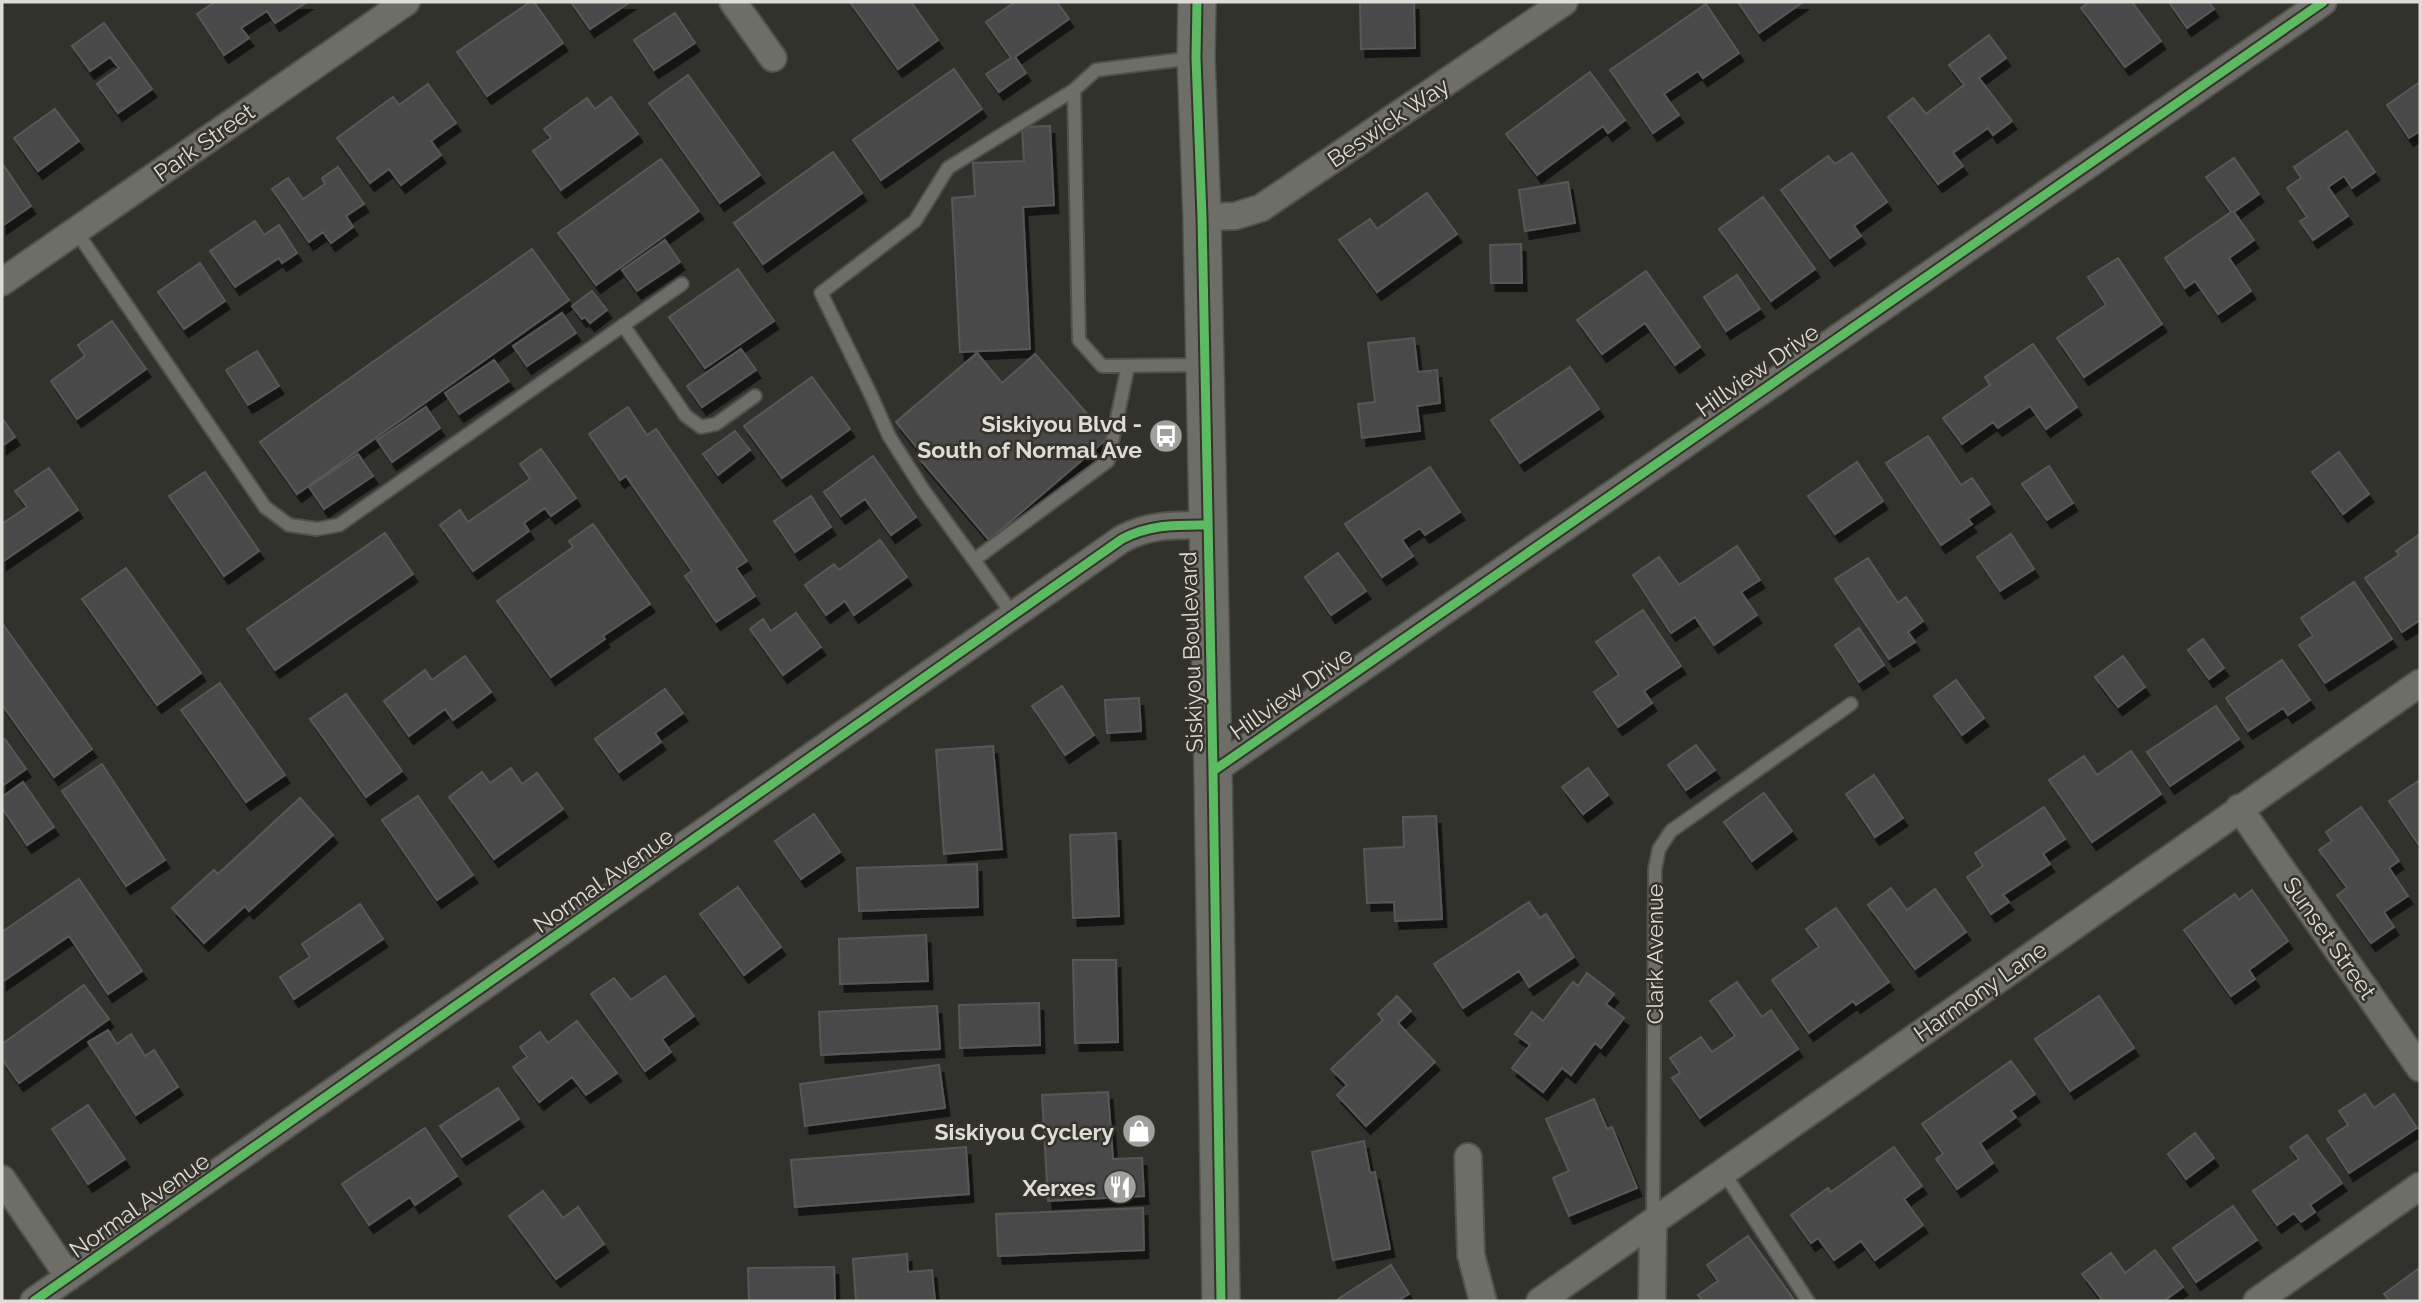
<svg xmlns="http://www.w3.org/2000/svg" width="2422" height="1303" font-family="Raleway,sans-serif">
<defs>
<filter id="shadow"><feDropShadow dx="4.5" dy="8" stdDeviation="0" flood-color="#0009"/></filter>
</defs>
<rect width="100%" height="100%" fill="#32322d"/>
<path fill="#484948" stroke="#575858" stroke-width="2" filter="url(#shadow)" d="M215,2H307L275,23L267,11L241,28L249,38L224,55L197,14Z
M530,2H534L563,43L487,96L457,52Z
M571,2H630L590,29Z
M850,2H911L938,40L898,69Z
M1015,2H1057L1069,19L1015,57L1026,73L999,92L986,74L1011,58L986,22Z
M1360,2H1414L1415,48L1361,49Z
M1738,2H1803L1759,33Z
M2089,2H2132L2161,41L2125,67L2081,8Z
M2169,2H2209L2214,9L2187,28Z
M1706,4L1739,53L1703,78L1698,71L1664,94L1679,115L1653,133L1610,70Z
M675,13L695,43L654,70L634,40Z
M104,23L152,89L118,113L97,84L119,68L110,57L90,71L72,46Z
M1989,35L2006,58L1979,78L2012,121L1993,135L1988,128L1953,153L1963,166L1938,184L1888,117L1913,98L1926,114L1964,85L1949,65Z
M954,69L982,109L881,180L853,140Z
M1590,72L1625,120L1608,133L1603,126L1537,175L1506,134Z
M688,75L760,175L720,203L649,103Z
M2420,82V131L2409,138L2387,105Z
M428,84L456,123L431,141L441,155L401,185L389,169L370,183L337,138L393,97L399,105Z
M611,97L638,134L561,190L533,151L551,138L544,129L587,98L595,109Z
M55,109L79,141L38,171L14,138Z
M1050,126L1054,205L1023,207L1030,349L960,352L952,198L975,196L973,163L1024,161L1022,127Z
M2347,131L2375,172L2352,188L2344,176L2328,187L2348,216L2313,240L2300,221L2307,217L2287,188L2301,178L2294,167Z
M833,152L862,193L763,264L734,223Z
M1852,153L1887,202L1854,226L1861,236L1830,258L1781,190L1828,156L1835,164Z
M2234,158L2259,194L2234,212L2254,240L2229,258L2251,291L2218,314L2195,281L2185,288L2165,258L2231,212L2206,177Z
M661,159L699,211L596,285L558,233Z
M2,163L31,206L2,226Z
M338,167L364,204L346,216L353,227L331,243L323,232L309,242L272,189L288,178L303,199L325,184L322,178Z
M1568,182L1575,223L1525,231L1519,190Z
M1427,193L1457,234L1377,292L1339,240L1370,219L1377,229Z
M1763,197L1815,269L1771,301L1719,229Z
M255,221L264,235L279,225L297,253L282,263L279,258L235,287L210,251Z
M665,240L680,262L637,291L622,270Z
M1521,244L1522,283H1491L1490,245Z
M532,249L569,300L297,494L260,442Z
M2118,258L2162,324L2084,377L2057,338L2106,305L2088,277Z
M200,263L225,301L184,329L158,292Z
M738,269L774,321L705,368L669,317Z
M1646,271L1700,347L1675,365L1645,323L1602,354L1577,320Z
M1737,275L1760,309L1726,331L1704,297Z
M592,291L607,310L590,323L585,317L582,319L572,306Z
M562,313L576,333L527,366L513,346Z
M112,321L146,369L77,419L51,381L85,356L78,345Z
M1414,338L1418,372L1437,370L1440,403L1417,406L1420,431L1362,438L1358,404L1375,402L1368,343Z
M2033,344L2077,407L2046,429L2030,406L1998,428L1993,422L1962,444L1943,418L1990,385L1985,377Z
M741,349L756,370L702,407L687,386Z
M257,351L279,386L248,405L226,370Z
M977,353L1002,383L1035,354L1108,438L989,540L918,457L922,454L896,422Z
M494,360L509,381L459,414L445,393Z
M1570,367L1599,409L1520,463L1491,420Z
M812,377L850,429L782,478L744,426Z
M426,407L440,428L392,462L377,440Z
M628,407L647,435L656,429L747,561L736,568L755,596L716,622L685,576L692,571L626,476L620,480L589,434Z
M2,418L15,437L2,446Z
M735,431L750,450L718,475L703,454Z
M1928,436L1961,485L1972,478L1990,504L1968,519L1972,524L1941,545L1886,463Z
M541,449L576,498L551,516L545,508L524,523L529,531L473,571L440,525L460,510L468,522L530,479L520,464Z
M2339,452L2369,494L2343,514L2312,472Z
M358,454L373,476L324,509L309,487Z
M873,456L916,517L891,535L865,499L841,516L824,492Z
M1857,462L1883,501L1835,534L1808,496Z
M2049,466L2073,503L2047,520L2022,484Z
M1430,467L1460,512L1425,535L1420,528L1402,540L1413,556L1382,577L1345,524Z
M49,468L78,510L2,562V524L27,507L15,491Z
M205,472L259,551L224,576L169,496Z
M811,496L831,527L795,552L774,521Z
M593,524L650,604L603,636L605,639L551,677L497,601L573,547L569,541Z
M385,533L413,574L275,670L247,629Z
M2011,534L2034,569L2000,591L1977,557Z
M2420,534V620L2402,632L2365,578L2399,555L2396,551Z
M880,540L907,577L854,615L845,601L826,615L805,585L834,564L839,570Z
M1737,546L1760,580L1741,592L1757,615L1714,645L1695,617L1671,633L1633,575L1659,557L1679,585Z
M1338,553L1366,591L1331,615L1305,577Z
M1868,558L1898,603L1906,597L1923,621L1908,632L1915,642L1889,659L1835,579Z
M126,568L201,673L157,705L82,599Z
M2354,582L2392,639L2325,683L2299,645L2313,636L2301,618Z
M1643,610L1681,666L1644,691L1652,703L1618,727L1594,692L1619,675L1596,642Z
M796,613L821,647L783,675L750,629L763,619L771,631Z
M2,623L92,749L54,777L2,705Z
M1859,628L1884,665L1859,682L1835,645Z
M2203,639L2224,668L2209,679L2188,650Z
M465,656L491,692L453,720L445,709L409,736L384,701L425,670L432,680Z
M2123,656L2145,687L2118,707L2095,677Z
M2282,660L2310,700L2288,715L2283,708L2248,731L2226,698Z
M1956,680L1984,718L1962,735L1934,696Z
M220,683L285,775L246,802L181,710Z
M1062,686L1094,735L1065,755L1032,706Z
M665,689L683,713L655,733L661,742L619,772L595,739Z
M346,694L402,771L366,797L310,719Z
M1139,698L1141,731L1107,733L1105,700Z
M2216,706L2239,739L2170,786L2147,752Z
M5,739L26,769L2,786V741Z
M1696,745L1715,770L1686,790L1668,765Z
M993,746L1002,849L944,854L936,750Z
M2131,751L2161,794L2092,842L2049,780L2084,756L2097,775Z
M102,764L165,860L126,886L62,791Z
M511,768L522,784L537,773L563,809L494,859L449,797L482,772L490,783Z
M1588,768L1608,795L1583,814L1562,787Z
M1874,775L1903,818L1875,837L1846,794Z
M2420,780V842L2418,844L2389,801Z
M23,782L54,827L27,845L2,808V797Z
M1764,793L1792,831L1752,861L1724,822Z
M418,796L473,875L437,900L382,820Z
M300,798L333,835L249,911L245,906L204,943L172,908L214,870L218,874Z
M2044,807L2065,839L2043,854L2050,864L2003,895L2009,902L1991,914L1967,877L1983,866L1975,853Z
M2361,807L2399,861L2389,868L2408,896L2384,912L2394,927L2371,943L2337,895L2347,888L2319,850L2332,841L2326,832Z
M814,814L840,852L801,879L775,841Z
M1436,816L1442,919L1395,921L1394,902L1367,903L1364,849L1404,847L1403,817Z
M1116,833L1119,916L1073,918L1070,835Z
M977,864L978,907L859,911L857,868Z
M79,879L142,971L108,994L69,936L2,982V932Z
M738,887L781,947L744,975L700,914Z
M1891,888L1907,910L1935,889L1966,932L1915,969L1868,905Z
M2252,890L2288,941L2249,970L2255,979L2231,996L2184,930L2235,894L2239,900Z
M1529,902L1540,918L1546,914L1574,957L1529,987L1519,971L1463,1008L1434,964Z
M360,904L383,939L294,999L280,977L310,957L302,944Z
M1836,908L1889,982L1856,1005L1853,1001L1809,1033L1772,980L1819,947L1806,929Z
M926,935L928,981L840,984L839,939Z
M1073,960H1116L1118,1042L1075,1043Z
M1587,973L1614,994L1606,1004L1624,1018L1601,1048L1595,1043L1571,1075L1562,1068L1543,1092L1512,1068L1530,1045L1515,1034L1532,1012L1543,1021L1573,982L1578,986Z
M665,976L694,1016L662,1039L671,1052L645,1071L591,994L614,978L631,1000Z
M1737,982L1762,1017L1771,1010L1798,1049L1700,1118L1672,1078L1680,1073L1670,1058L1701,1037L1712,1052L1735,1036L1710,1001Z
M84,985L109,1019L19,1083L2,1059V1044Z
M1397,996L1411,1011L1398,1023L1435,1062L1366,1126L1337,1095L1347,1085L1331,1069L1383,1020L1378,1014Z
M2099,996L2134,1048L2070,1091L2035,1039Z
M1039,1003L1040,1045L960,1048L959,1005Z
M937,1006L940,1049L821,1055L819,1012Z
M577,1021L617,1073L586,1095L572,1077L539,1102L513,1067L527,1057L520,1047L540,1032L548,1043Z
M108,1030L117,1044L131,1034L145,1056L154,1050L178,1087L136,1115L88,1042Z
M2011,1061L2035,1094L2011,1111L2016,1117L1980,1143L1993,1163L1957,1189L1936,1159L1943,1154L1922,1124Z
M939,1065L945,1108L805,1126L800,1084Z
M498,1088L519,1119L462,1157L440,1126Z
M1108,1092L1113,1159L1142,1158L1144,1196L1048,1201L1042,1095Z
M2365,1094L2374,1108L2394,1094L2417,1128L2349,1173L2327,1139L2348,1125L2339,1111Z
M1594,1099L1607,1129L1612,1127L1637,1188L1569,1216L1553,1178L1569,1171L1546,1119Z
M88,1105L125,1159L88,1184L52,1129Z
M425,1128L457,1176L415,1205L410,1197L369,1225L342,1184Z
M2195,1133L2214,1158L2186,1179L2168,1154Z
M2307,1135L2342,1183L2310,1205L2315,1212L2301,1222L2294,1213L2277,1225L2253,1191L2299,1159L2290,1147Z
M1364,1141L1370,1173L1375,1172L1390,1249L1333,1260L1312,1152Z
M966,1147L969,1194L795,1207L791,1160Z
M1894,1147L1922,1186L1904,1199L1923,1225L1875,1260L1861,1241L1834,1260L1818,1238L1811,1243L1791,1215L1828,1188L1831,1192Z
M543,1191L563,1218L578,1207L604,1244L556,1279L509,1216Z
M2233,1206L2257,1240L2196,1282L2173,1248Z
M1143,1208L1144,1250L998,1256L996,1214Z
M1748,1236L1795,1301H1703L1698,1295L1718,1281L1707,1265Z
M2155,1250L2183,1287L2164,1301H2103L2082,1274L2111,1253L2125,1273Z
M907,1254L908,1272L932,1270L935,1301H856L853,1259Z
M1391,1265L1409,1294L1397,1301H1335Z
M834,1267L835,1301H749L748,1268Z
M2418,1269L2420,1273V1301H2390L2384,1294Z"/>
<g fill="none" stroke-linecap="round" stroke-linejoin="round">
<g stroke="#51504c" stroke-width="16">
<path id="lane" d="M1193,58L1096,70L1074,90L1079,340L1102,366L1200,365
M1074,90L948,168L915,221L821,293L871,395L889,436L924,491L974,560L1108,461L1128,366
M76,231L265,507L289,525L317,529L339,525L682,284
M623,325L686,416L701,427L716,424L755,396
M974,560L1014,616
M1724,1173L1808,1301
M1653,1223L1655,869L1659,849L1671,831L1851,704"/>
</g>
<g stroke="#51504c" stroke-width="30">
<path id="street" d="M733,2L773,58
M1202,217L1235,216L1261,208L1564,2
M2,282L406,2
M1213,771L2323,2
M2239,808L2420,1068
M1468,1157L1471,1255L1483,1301
M2,1179L69,1277
M34,1301L1122,539C1150,524 1176,525 1207,525
M1540,1301L2420,683
M1652,1301L1653,1223
M2257,1301L2420,1186"/>
</g>
<g stroke="#51504c" stroke-width="40">
<path id="secondary" d="M1197,2L1196,58L1202,217L1213,771L1221,1301"/>
</g>
<use href="#lane" stroke="#6e6e69" stroke-width="12"/>
<use href="#street" stroke="#6e6e69" stroke-width="26"/>
<use href="#secondary" stroke="#6e6e69" stroke-width="37"/>
<g stroke="#35332a" stroke-width="13">
<path id="cycleway" d="M1197,2L1196,58L1202,217L1213,771L1221,1301
M1213,771L2323,2
M34,1301L1122,539C1150,524 1176,525 1207,525"/>
</g>
<use href="#cycleway" stroke="#5cba63" stroke-width="9"/>
</g>
<defs>
<g id="bus-disc" transform="scale(1.75)"><circle r="9.5" fill="#a2a09c" stroke="#35332a"/><path d="M-5-6H5V4H4V6H2V4H-2V6H-4V4H-5ZM-3.5-4V0h7V-4ZM-3.5 1.2v1.5H-2V1.2ZM2 1.2v1.5H3.5V1.2Z" fill="#fff"/></g>
<g id="shop-disc" transform="scale(1.75)"><circle r="9.5" fill="#a2a09c" stroke="#35332a"/><path d="M-5-2.5h2.3a2.7 3.5 0 0 1 5.4 0H5L5.5 6h-11ZM-1.5-2.5h3a1.5 2.3 0 0 0-3 0Z" fill="#fff"/></g>
<g id="restaurant-disc" transform="scale(1.75)"><circle r="9.5" fill="#a2a09c" stroke="#35332a"/><path d="M-5-6h1v4h1v-4h1v4h1v-4h1v5L-1.5 .5V6h-2V.5L-5-1ZM5-6V6H3V1.5H1.5Q1.5-4 5-6Z" fill="#fff"/></g>
</defs>
<g fill-rule="evenodd">
<use href="#bus-disc" x="1166" y="436"/>
<use href="#shop-disc" x="1139" y="1131"/>
<use href="#restaurant-disc" x="1120" y="1187"/>
</g>
<g text-anchor="middle" dominant-baseline="central" stroke-width="5" stroke-linejoin="round" paint-order="stroke">
<g font-size="23" fill="#dedcd7" stroke="#35332a">
<text transform="translate(1388 122) rotate(-34)">Beswick Way</text>
<text transform="translate(204 142) rotate(-35)">Park Street</text>
<text transform="translate(1757 370) rotate(-35)">Hillview Drive</text>
<text transform="translate(1191 652) rotate(-92)">Siskiyou Boulevard</text>
<text transform="translate(1291 693) rotate(-35)">Hillview Drive</text>
<text transform="translate(603 880) rotate(-35)">Normal Avenue</text>
<text transform="translate(2330 938) rotate(55)">Sunset Street</text>
<text transform="translate(1654 954) rotate(-90)">Clark Avenue</text>
<text transform="translate(1980 991) rotate(-35)">Harmony Lane</text>
<text transform="translate(139 1205) rotate(-35)">Normal Avenue</text>
</g>
<g font-size="23" font-weight="bold" fill="#dedcd7" stroke="#35332a" text-anchor="end">
<text x="1142" y="423">Siskiyou Blvd -<tspan x="1142" dy="26">South of Normal Ave</tspan></text>
<text x="1114" y="1131">Siskiyou Cyclery</text>
<text x="1096" y="1187">Xerxes</text>
</g>
</g>
<rect width="2422" height="1303" fill="none" stroke="#dedcd7" stroke-width="7"/>
</svg>
